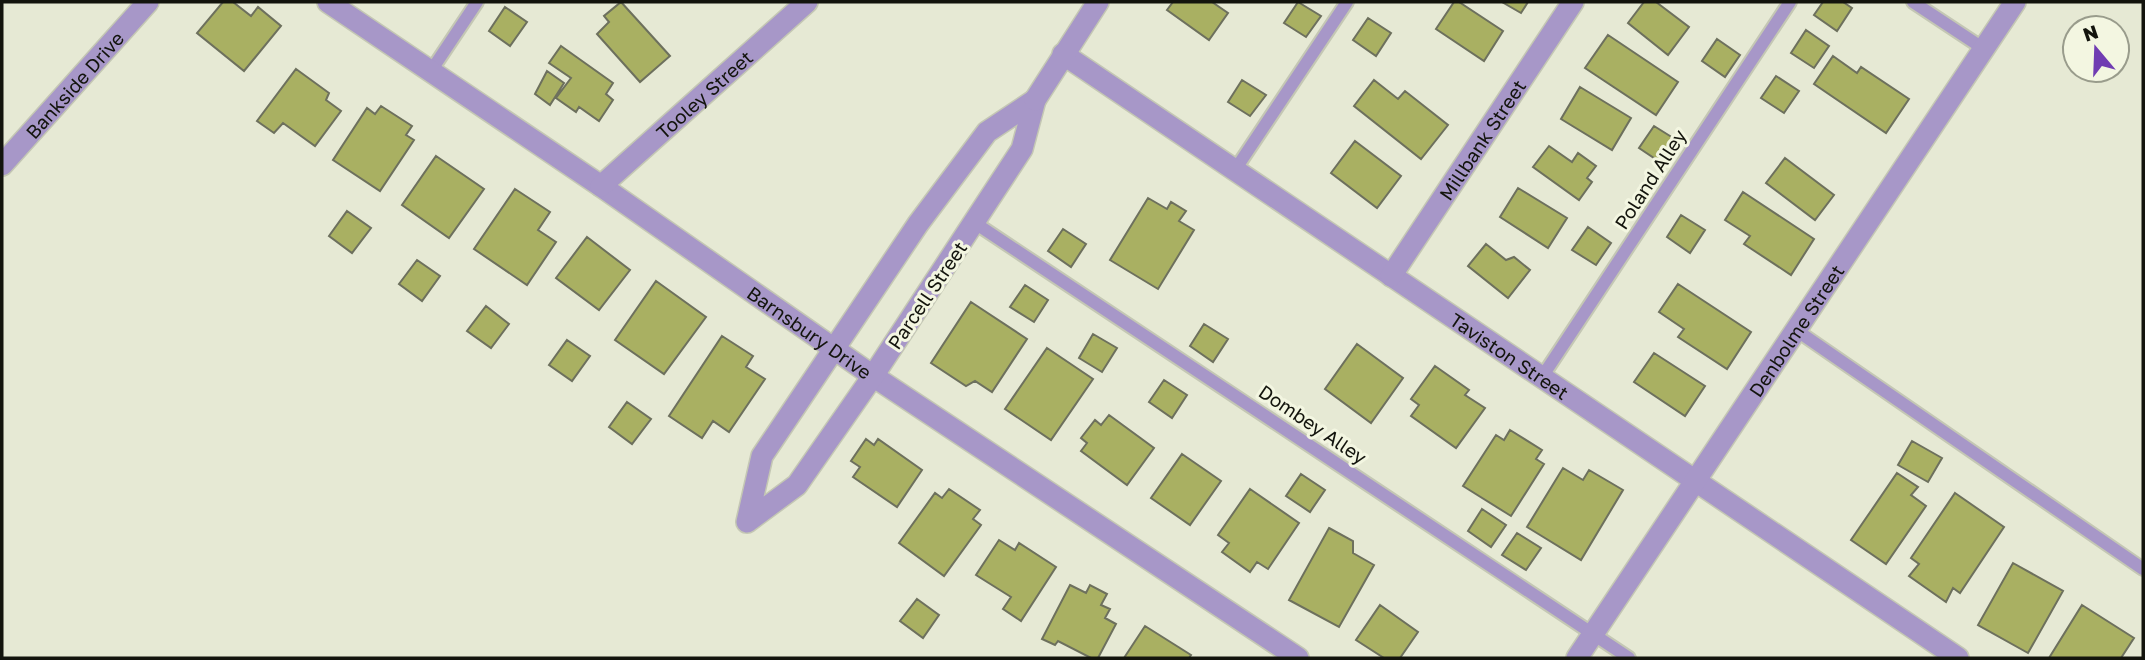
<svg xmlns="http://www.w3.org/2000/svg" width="2145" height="660" font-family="'Golos Text',sans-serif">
<rect width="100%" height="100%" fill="#e6e9d4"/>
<path fill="#a9b062" stroke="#6d705d" stroke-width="2" d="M223,2H233L251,16L258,7L281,26L244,71L197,33Z
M621,2L670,56L640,82L597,34L609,22L604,16Z
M1173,2H1212L1228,13L1209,40L1167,10Z
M1298,2L1321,16L1306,37L1284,23Z
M1454,2H1459L1503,31L1484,61L1436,29Z
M1502,2H1528L1521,13Z
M1644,2H1656L1689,27L1668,55L1628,23Z
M1823,2H1843L1852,8L1837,31L1814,15Z
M505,7L527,22L510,46L489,31Z
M1368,18L1391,33L1376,56L1353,40Z
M1806,30L1829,46L1814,68L1791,53Z
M1608,35L1678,82L1656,115L1585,68Z
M1717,39L1740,55L1725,77L1702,61Z
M561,46L613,83L606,94L613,100L599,121L579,107L576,112L556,98L571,78L549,63Z
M1833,56L1857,73L1861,67L1909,99L1886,133L1814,84Z
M296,69L329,93L326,100L341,111L315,146L283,123L274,133L257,121Z
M547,71L564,83L550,105L535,94Z
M1776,76L1799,91L1784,113L1761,98Z
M1242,80L1266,95L1250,116L1228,102Z
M1374,80L1398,99L1405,91L1448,125L1421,159L1354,106Z
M1580,87L1631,118L1612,150L1561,119Z
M381,106L412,126L406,135L414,140L380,191L333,160L367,108L375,114Z
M1654,126L1678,141L1663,164L1639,148Z
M1355,141L1401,176L1377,208L1331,173Z
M1549,146L1572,162L1578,153L1596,166L1587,178L1592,182L1579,200L1533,167Z
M436,156L484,189L449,238L402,205Z
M1785,158L1834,195L1815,220L1766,183Z
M1518,188L1567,218L1548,248L1500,217Z
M515,189L550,212L538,230L556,242L527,285L474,249Z
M1743,192L1814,239L1791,275L1744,244L1750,236L1725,220Z
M1148,198L1167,209L1171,202L1186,211L1179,221L1194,230L1158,289L1110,260Z
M347,211L371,228L352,253L329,236Z
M1681,215L1705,230L1690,253L1667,237Z
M1588,227L1611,243L1596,265L1572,250Z
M1063,229L1086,244L1071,267L1048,251Z
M587,237L630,270L599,310L556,278Z
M1486,244L1506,260L1514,257L1530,270L1508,298L1468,266Z
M417,260L440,276L422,301L399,284Z
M656,281L706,317L664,374L615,340Z
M1678,284L1751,332L1727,369L1678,337L1684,329L1659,312Z
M1025,285L1048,300L1034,322L1010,307Z
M971,302L1027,339L992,392L975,381L966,386L931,363Z
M486,306L509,324L491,348L467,331Z
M1204,324L1228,339L1213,362L1190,346Z
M1093,334L1117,348L1102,372L1079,358Z
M722,336L753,356L746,367L765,379L729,432L713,421L702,438L669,416Z
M567,340L590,356L572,381L549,365Z
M1357,344L1403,378L1371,423L1325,389Z
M1047,348L1093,379L1051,440L1005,409Z
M1654,353L1705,386L1685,416L1634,382Z
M1435,366L1469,390L1465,395L1485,408L1456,448L1411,416L1419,405L1411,399Z
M1164,380L1187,395L1172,418L1149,402Z
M627,402L651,419L632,444L609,427Z
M1109,415L1154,448L1127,485L1081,451L1087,443L1081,438L1095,420L1101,425Z
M1510,430L1542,450L1536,459L1544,464L1511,516L1463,486L1496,435L1504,440Z
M866,439L874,445L878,439L922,470L897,507L853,477L860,467L851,461Z
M1912,441L1942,458L1928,482L1898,465Z
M1182,454L1221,481L1190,525L1151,498Z
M1563,468L1583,480L1589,470L1623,490L1581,560L1527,527Z
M1897,473L1918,487L1911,495L1926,506L1886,564L1851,540Z
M1301,474L1325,490L1310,512L1286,496Z
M949,489L980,510L973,519L981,525L944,576L899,543L935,493L942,498Z
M1250,489L1299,523L1268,569L1257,562L1250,572L1222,552L1229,543L1218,535Z
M1955,493L2004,527L1960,593L1953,588L1946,602L1909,576L1919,564L1911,558Z
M1482,509L1506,525L1491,547L1468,531Z
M1329,528L1353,541V553L1374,565L1339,627L1289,600Z
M1517,533L1541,548L1526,570L1502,555Z
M999,540L1015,550L1019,543L1056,567L1021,621L1003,609L1011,597L976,575Z
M2013,563L2063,591L2028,653L1978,625Z
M1070,585L1086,593L1090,585L1107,594L1101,605L1110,609L1105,618L1116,624L1098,658H1091L1058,641L1055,645L1042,639Z
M917,599L939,615L923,638L900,621Z
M1380,605L1418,632L1400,658H1384L1356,640Z
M2082,605L2134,638L2121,658H2049Z
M1145,626L1191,655L1189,658H1124Z"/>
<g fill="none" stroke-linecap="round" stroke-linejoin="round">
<g stroke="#c4c7b4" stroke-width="16">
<path id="service" d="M1913,2L1984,49
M431,71L477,2
M1235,170L1347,2
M975,223L1629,658
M1796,330L2143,569
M1542,377L1790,2"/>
</g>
<g stroke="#c4c7b4" stroke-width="24">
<g id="minor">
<path id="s1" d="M328,2L601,186L873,376L1298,658"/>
<path id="s2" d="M1063,54L1958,658"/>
<path d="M1035,100L1022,149L873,376L797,485L747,522L762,456L918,224L987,132Z"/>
<path d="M1035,100L1098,2"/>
<path id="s3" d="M2,165L148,2"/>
<path id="s4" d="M601,186L807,2"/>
<path id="s5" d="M1391,276L1573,2"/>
<path id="s6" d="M1577,658L2015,2"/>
</g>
</g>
<use href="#service" stroke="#a797c8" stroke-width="12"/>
<use href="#minor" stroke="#a797c8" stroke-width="21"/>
</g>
<g text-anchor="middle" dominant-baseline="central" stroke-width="6" stroke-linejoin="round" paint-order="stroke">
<g font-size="19" fill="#13140d" stroke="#f3f6e1">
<text stroke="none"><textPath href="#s3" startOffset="108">Bankside Drive</textPath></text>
<text stroke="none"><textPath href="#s4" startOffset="138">Tooley Street</textPath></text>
<text stroke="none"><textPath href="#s5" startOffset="164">Millbank Street</textPath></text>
<text transform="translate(1650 179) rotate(-57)">Poland Alley</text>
<text transform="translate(927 295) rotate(-56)">Parcell Street</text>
<text stroke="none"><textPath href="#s6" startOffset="394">Denbolme Street</textPath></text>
<text stroke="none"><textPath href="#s1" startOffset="584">Barnsbury Drive</textPath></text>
<text stroke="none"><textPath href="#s2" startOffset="539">Taviston Street</textPath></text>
<text transform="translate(1313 424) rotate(34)">Dombey Alley</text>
</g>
</g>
<rect width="2145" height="660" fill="none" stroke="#13140d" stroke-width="7"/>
<g transform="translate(2096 49) rotate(341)"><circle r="33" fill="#f3f6e1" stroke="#999c8c" stroke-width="2"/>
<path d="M0-5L12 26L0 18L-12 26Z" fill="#703cb2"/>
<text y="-10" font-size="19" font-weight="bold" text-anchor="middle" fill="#13140d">N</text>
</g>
</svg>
